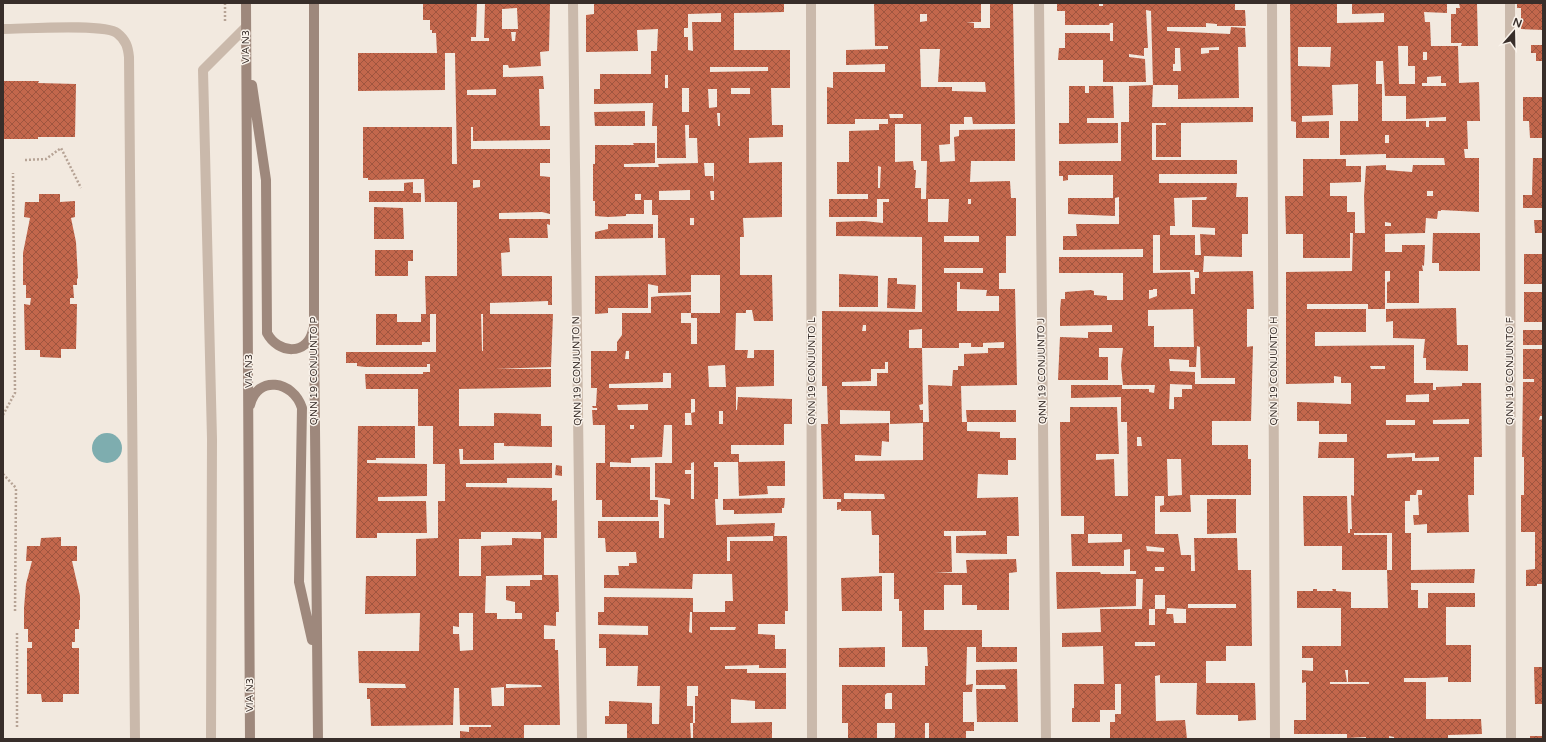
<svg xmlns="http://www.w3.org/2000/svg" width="1546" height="742" font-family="'Varela Round',sans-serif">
<defs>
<pattern id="building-cross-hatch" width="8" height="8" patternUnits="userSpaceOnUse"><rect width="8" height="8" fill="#c3674c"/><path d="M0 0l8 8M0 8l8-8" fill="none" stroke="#9f553f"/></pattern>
</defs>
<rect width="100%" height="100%" fill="#f2e9df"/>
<path fill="#7eadaf" d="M92 448a15 15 0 1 1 30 0a15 15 0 1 1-30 0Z"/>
<path fill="url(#building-cross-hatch)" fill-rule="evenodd" d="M423,3H477L476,37H471V41H489V38H484L485,3H550L549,51L540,52L541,66L509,68L508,65H503V77L543,76L544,89H539L540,126H550V140L473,141V127H471V149H550V163H540V176L550,177V214L542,212L499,213V219H550V225L547,224L548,238H509L510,252L501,253L502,276H552V305H548V301L490,303V314H553L551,367L495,369H551V387L459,389V426H494V413L541,414V426H552V447L504,446V443H494V460H463V449H459L460,464L552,463V478H507V483H466V487L552,488V501L557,500V538H544V575H558L559,612H556V626L544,625V639H555V650H558L560,725H524V739H460V731L469,732V727H491V725H460L459,688H454L453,725L371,726L370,699H367V688H406L405,684L359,683L358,651H419L420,613L365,614L366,576H416V539L438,538V501H445V464H433V426H418V389H366L365,374H423V372H430V364H427V367H365L357,366V363H346V352H436V314H430V342H422V345H376V314H397V322H421V314H426L425,276H457V202H425L424,179L368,180V178H363V127H452V164H457L455,53H445V90L358,91V53H437L436,33H432V30H430V20H423ZM517,8L518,29H502V9ZM511,32H516L515,41H512ZM496,89V95H467V90ZM473,180H480V187L473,188ZM481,314H483V351H482ZM481,532H541V539L512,538V545L481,546V576H459V539H481ZM542,575V580H530V586H506V600L515,602V613H522V619H497V613H485L486,576ZM459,613H473V650L460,651L459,634H453V626L459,627ZM506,684L541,685L542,687L506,688ZM504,687V706H492L491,688Z
M594,3H784V12L734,13V50H790V88H771L772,125H783V137L749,138V163L782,162V217L743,218L744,237H740V275H772L773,321H754L752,310H746V313H736L735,350H748L747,358H754V350H774V386L736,387V410H737L738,397L792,399V424H784V445H731V454H739V462L785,461V486H767L768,494L739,496L738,462H714V467H718V499H715L716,525L775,523L774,536H787L788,611H785V624H758V634L775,635V649H786V668H759V665L725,666V669H747V673H786V709H755V701L731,699V723L772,722V738L693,739V723H690L691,739H627V724H605V716H609V701L652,703V724H659L660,686H637L638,666H606V648H599V634L648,635V626L598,625V612H604V597L693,598V612H725V601H733L732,574H693L692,589L604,588V575H619L618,566H629V563H637L636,552H606L605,538H598V521H659V538H664V504L670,505V499L655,497V463H672V425H664L662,457L631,458V463L610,462V467H650V500H658V517H602V500H596V463H605V425H593L592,410H597V408H593L592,406H596L597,388H591V351H617V342L622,335V313H651V297L661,296L691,295V313H681V323H691V344H697V318H691V313H720V275H691V292L658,293V286L648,284V308H608V313L595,314V276L666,275L665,238H658V215H652V200H644V214H626V216L608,217L595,216V201H593V164H595V145H634L633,143H655V163L624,164V167H659L658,164L698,163L697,138H689V125H685L686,158H657V126H652L653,103L594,104V89H600V74H651V51H657L658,29L637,30L638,51L586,52V15L594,14ZM721,13V22H692L693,51L688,50V37H684V28H688V14ZM710,67H768V71L710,72ZM665,75H668V88H665ZM682,88H689V112H682ZM731,88H750V94H731ZM708,89H717V107L709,108ZM717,113H720V126H718ZM704,163H714V183L713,176H705ZM690,190V200H659V191ZM710,191H714V200H711ZM635,194H641V200H635ZM690,218H694V225H690ZM626,351H629V359H625ZM725,365L726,387H709L708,366ZM663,373H671V388H609V384L663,382ZM691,399H695V412L691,413L692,425H685V413H691ZM648,404V410H618L617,405ZM719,411H723V424H719ZM630,425H634V429H630ZM694,462V499H691V474H685V470H691V463ZM773,536V541H730V561H727V537ZM690,612H692V633L689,632ZM710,627H736L735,630H710ZM687,686H698V696H695V723H693V706H687Z
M874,3H981V22H966L974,23V28H990V3H1013L1015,124H973L972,117H964V124H950V144L939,145L940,162L955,161L954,137L959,136V130L1015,129V161H971L970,182L1010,181L1011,198H1016V236H1006V273H999V289H1015L1017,385L961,386L962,422H967V431L1000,432V438H1016V460H1008V475L978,474L977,498L1018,497L1019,536H1007V554L956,553V536L986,535V531H944V536H951L952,572L934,573H967L966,560L1016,559L1017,572L1009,573V610H977V605H962V585H944V610H924V630H982V647H1017V662H976V647H967L966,685L973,684L972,692H963V722H974V731H966V739H929V723H925V739H893L895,737V723H877V739H848V723H842V685H925V666H928L927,647H902V611H899V599H894V573H879V535H872L871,511H841V509L837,510V502H841V499H823L821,424H828L827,386H822V311L922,312V237L836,236V222L864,221L883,223V202H889V199H877V217H829V199H868V194H837V162H849V131L879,130V124H888V119H855V124H827V87L833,88V72H885V64L846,65V50L888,49V46H875ZM920,14H927V21L920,22ZM920,49H940L938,82H985L986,92L952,91V87H921ZM889,114H903V118H890ZM895,124H921V161H927L926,199H921V188H915L916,170H914L913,161L895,162ZM878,166L881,167L880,188H878ZM928,199H949L948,222H928ZM968,199H971V204H968ZM944,236H979V242H944V253ZM944,268H983V273H944ZM957,282H960V289L987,290L986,296H999V311H957ZM863,325H866V331H862ZM922,329V348H909V330ZM1004,342V348H988V353L964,354V366H958V370H953L952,386L928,385L929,422H923V410H920L919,405L923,404L922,348H959V343H971V347H983V343ZM885,362H888V373H877V386H842V382L871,381V369H885ZM840,410L890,411V424L923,423V460L855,461V455L881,456L882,441L889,442V423L840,424ZM844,493L884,494L885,499H844ZM887,693H892V709H885V695Z
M1057,3H1099V6H1103V3H1235V10H1245L1246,26H1217V24L1206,23V27H1167V31L1230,34L1231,27L1245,28L1246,47H1238L1239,98L1178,99V85H1153L1151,11L1146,10L1148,48H1144V56L1129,54V57L1145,59L1146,82H1103V60H1058L1059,48H1065V33H1110V41H1113V23H1110L1109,25H1065V11H1057ZM1219,47V50H1209V53L1201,54V48ZM1175,48H1180L1181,71H1173V64H1175Z
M1290,3H1337V23L1384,22V13L1352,14V3H1447V13L1424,12L1425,22H1430L1431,46H1458L1459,83L1479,82L1480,121H1467L1468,149H1464L1465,158H1479V212L1441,210V211H1438L1437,219L1426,218L1425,233L1385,234V252H1402V245H1425L1424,266L1422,265L1423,271H1419V303H1387V282L1390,281V271H1385V309H1368V304H1307V309H1366V332H1315V346L1414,345V383H1433V390H1436V387L1462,386V383H1481L1482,457H1474V495H1468L1469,532L1427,533V524L1414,525L1413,515H1419L1418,495H1422V490H1417L1416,495H1410V501H1405V533H1411V570L1475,569L1474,583H1411V590H1418V608H1428V593H1475V607H1446V645H1471V682H1448V677L1425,678H1404V682H1426V719H1481L1482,734L1448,735V739H1394V737L1389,736V739H1366V737L1347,738V734H1294V720H1306V682L1302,683V670L1313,671V658H1302V646H1341V608H1297V591H1313V589H1317V591H1333L1332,589H1336V591L1351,592V608H1388L1387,570H1392V533H1354V535H1387V570H1342V546H1304L1303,496H1347L1348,533H1350V529H1352L1351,495L1354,496V458H1318L1319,442H1347V434H1319V421H1297V402L1351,404V383H1341V377L1334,376V383L1286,384V272L1352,271L1353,233H1350V258H1303V234H1286L1285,196H1303V159H1346V166H1361V182L1330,183V196H1347V212H1355V233H1365L1364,196L1366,166L1386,165V170L1412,172L1413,165H1445L1444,158H1386V154L1340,155V121H1358V84L1332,85L1333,115L1302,116V122L1329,121V138H1296V122L1291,121ZM1398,46H1408V66H1415V84H1399ZM1298,47H1331L1330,67L1298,66ZM1423,52H1427V60H1423ZM1376,61H1383L1385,96H1406V119L1446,117V121H1429V127H1426V121H1382V84H1376ZM1441,76V83H1446V86H1422V83H1427V77ZM1385,135H1389V143H1385ZM1427,191H1433V196H1427ZM1385,222L1391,223V226H1385ZM1370,366H1385V369H1371ZM1429,394V402H1406V395ZM1469,419V424H1433V420ZM1386,420H1415V425H1386ZM1415,453V458L1439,457V461H1412V457L1387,458V454ZM1345,670H1348V682H1369V684H1330V682H1347Z
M1459,3H1477L1478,46H1461L1462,43H1451V14H1456V8H1460Z
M1517,3H1543V30L1521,29V8H1517Z
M1531,45H1543V61H1536V53H1531Z
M3,81H39L38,83L76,84L75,137H38V139H3Z
M1153,85L1152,107H1253V122L1181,123V157H1156V125H1166V123H1152V160H1237V174H1159V183H1237L1236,197H1248V234H1242V257L1204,256L1203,272L1253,271L1254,309H1247V347L1253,346L1251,421H1212V445H1248V459H1251V495H1190L1191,512H1160V506L1164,505V496H1155V534H1178L1181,555H1191V571H1195L1194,538H1237L1238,570H1251L1252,646H1226V661H1206V683H1255L1256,720L1238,721V715H1198L1196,714L1197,683H1160V675L1155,676L1156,721L1185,720L1187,739H1110V722H1115V714H1121V684H1115V710H1100V722H1072V708H1074V684H1104L1103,646L1062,647V633L1101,632L1100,609H1142L1143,579H1136V606L1057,609L1056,572H1100L1101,574H1136V571H1130V549L1124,550V566H1072L1071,534H1084V516H1061L1060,422H1070V407H1117L1119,454H1096V460L1114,459L1115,496H1128L1127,422H1121V397L1071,398V385H1122V389H1149V392L1154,393L1155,385H1123L1121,365L1123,348H1099V357H1108V380H1058L1060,337L1088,338V332H1112V325L1060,326V310L1061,299H1065V292L1091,290L1094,291V295L1107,296V300H1123V273H1059V257H1143V249L1063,250V236H1077L1076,224H1119V197L1115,198V216L1068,214V198H1113V175H1068V180L1063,181V176H1059V161H1121V122H1129V86ZM1207,197L1206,200H1192V227L1215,228V235L1200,234L1201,255H1195V235H1170V226H1175L1174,198ZM1153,235H1160V270H1194V272H1199V278H1195V294H1191L1190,272L1153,273ZM1153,289H1157V296L1149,299V290H1153ZM1193,309L1194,347H1154V326H1148V310ZM1197,346L1200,347L1201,378H1235V384H1195V372L1170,371L1169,359L1189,360V367H1196ZM1170,384L1192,385V389H1182V397H1174V409H1169ZM1137,437H1141L1142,446H1137ZM1167,459H1181L1182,495L1168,496ZM1088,534H1122V542L1088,543ZM1146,546L1164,548V552L1147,551ZM1155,567H1164V571H1155ZM1155,595H1165V609H1155ZM1188,604H1236V608H1188ZM1167,608L1186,609V623H1174L1173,614H1166ZM1149,609H1155V625H1149ZM1135,642H1155V646H1135Z
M1069,86H1085V93H1089V86H1113L1114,118H1087V123H1118V143L1059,144V123H1069Z
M1523,97H1543V138H1530L1529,121H1523Z
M645,111V126H595L594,112Z
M1533,158H1543V208H1523V195H1532Z
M413,182V193H421V202H369V191H404V183Z
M39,194H60V202L75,201V217L71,218L76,242L78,278L77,279V285H73L74,298H70V304H77L76,349H61V358L40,357V350H25L24,304L30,305L31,298H26V285H23V253L30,218L24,217L25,202H39Z
M374,207L403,208L404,239H374Z
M1534,220H1543V233H1535Z
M608,224H653V238L595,239V232L608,229Z
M1433,233H1480V271H1439V263H1432Z
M375,250H413V261H408V276H375Z
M1524,254H1543V284H1524Z
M839,274L878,276V307H839Z
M888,278H897V284L916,285L915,309L887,308Z
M1524,292H1543V322H1524Z
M1456,308L1457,345H1468V371L1426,370V358H1423L1425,339L1393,338V321L1386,322V309Z
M1523,330H1543V345H1523Z
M1523,349H1543V416H1540L1539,420L1543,419V584H1537V586H1526V570L1535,569V532H1521V495H1524V457H1522L1523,382H1534V379H1523Z
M966,410H1016V422H967Z
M358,426H415V458H376V460H367V463L427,464V496L378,497V501H426L427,533H377V538H356Z
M556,465L562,466V476L555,475Z
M785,498L784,508H782V513L734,514V510H723V499Z
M1207,499H1236V533L1207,534Z
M61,537V546H77V561H72L80,596V620H79V629H75V642H72V648H79V694H63V702H42L41,694H27V648H32V642H28V629H24V608L26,584L32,561H26L27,546H40L41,538Z
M882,576V611H842L841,578Z
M885,647V667H839V648Z
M1534,667H1543V704H1535Z
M1017,669L1018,722H977L976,689H1006L1005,685H976V670Z
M1530,736H1543V739H1530Z"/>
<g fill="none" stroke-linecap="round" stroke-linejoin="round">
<path stroke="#b6a395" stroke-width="2.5" stroke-dasharray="2 2" stroke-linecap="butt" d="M225,3V22
M25,160L46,159L61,148L81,188
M3,415L15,393L13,173
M3,474L16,488L15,613
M17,727V631"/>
<path stroke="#cab9ab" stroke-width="10" d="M3,29C24,29 104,23 117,33C126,40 128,47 129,57L135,739
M211,739L212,439L203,70L246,27"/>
<path stroke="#cab9ab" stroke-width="10" d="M573,3L582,739
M811,3L812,739
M1039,3L1046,739
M1272,3L1275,739
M1510,3L1511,739"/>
<path stroke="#9e887c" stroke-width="10" d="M246,3L250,739
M314,3V325L318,739
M252,85L266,180L267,333C278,354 307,356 313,330
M250,405C257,375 293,380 302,408L299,582L312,640"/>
</g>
<g text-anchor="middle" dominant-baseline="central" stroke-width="3" stroke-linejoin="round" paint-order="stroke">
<g font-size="10" fill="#382e2a" stroke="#faf3eb">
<text transform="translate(246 47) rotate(-90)">VIA N3</text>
<text transform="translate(249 371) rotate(-90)">VIA N3</text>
<text transform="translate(314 371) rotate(-90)">QNN 19 CONJUNTO P</text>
<text transform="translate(577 371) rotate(-91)">QNN 19 CONJUNTO N</text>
<text transform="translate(812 371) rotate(-90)">QNN 19 CONJUNTO L</text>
<text transform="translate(1042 371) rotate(-91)">QNN 19 CONJUNTO J</text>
<text transform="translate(1274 371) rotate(-90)">QNN 19 CONJUNTO H</text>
<text transform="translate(1510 371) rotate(-90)">QNN 19 CONJUNTO F</text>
<text transform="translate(250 695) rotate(-90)">VIA N3</text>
</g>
</g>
<rect width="1546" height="742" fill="none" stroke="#382e2a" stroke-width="8"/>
<g transform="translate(1514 32) rotate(20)" stroke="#faf3eb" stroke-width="3" paint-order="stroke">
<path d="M0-3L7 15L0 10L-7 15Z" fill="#382e2a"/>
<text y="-6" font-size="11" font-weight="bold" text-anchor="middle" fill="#382e2a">N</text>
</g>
</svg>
